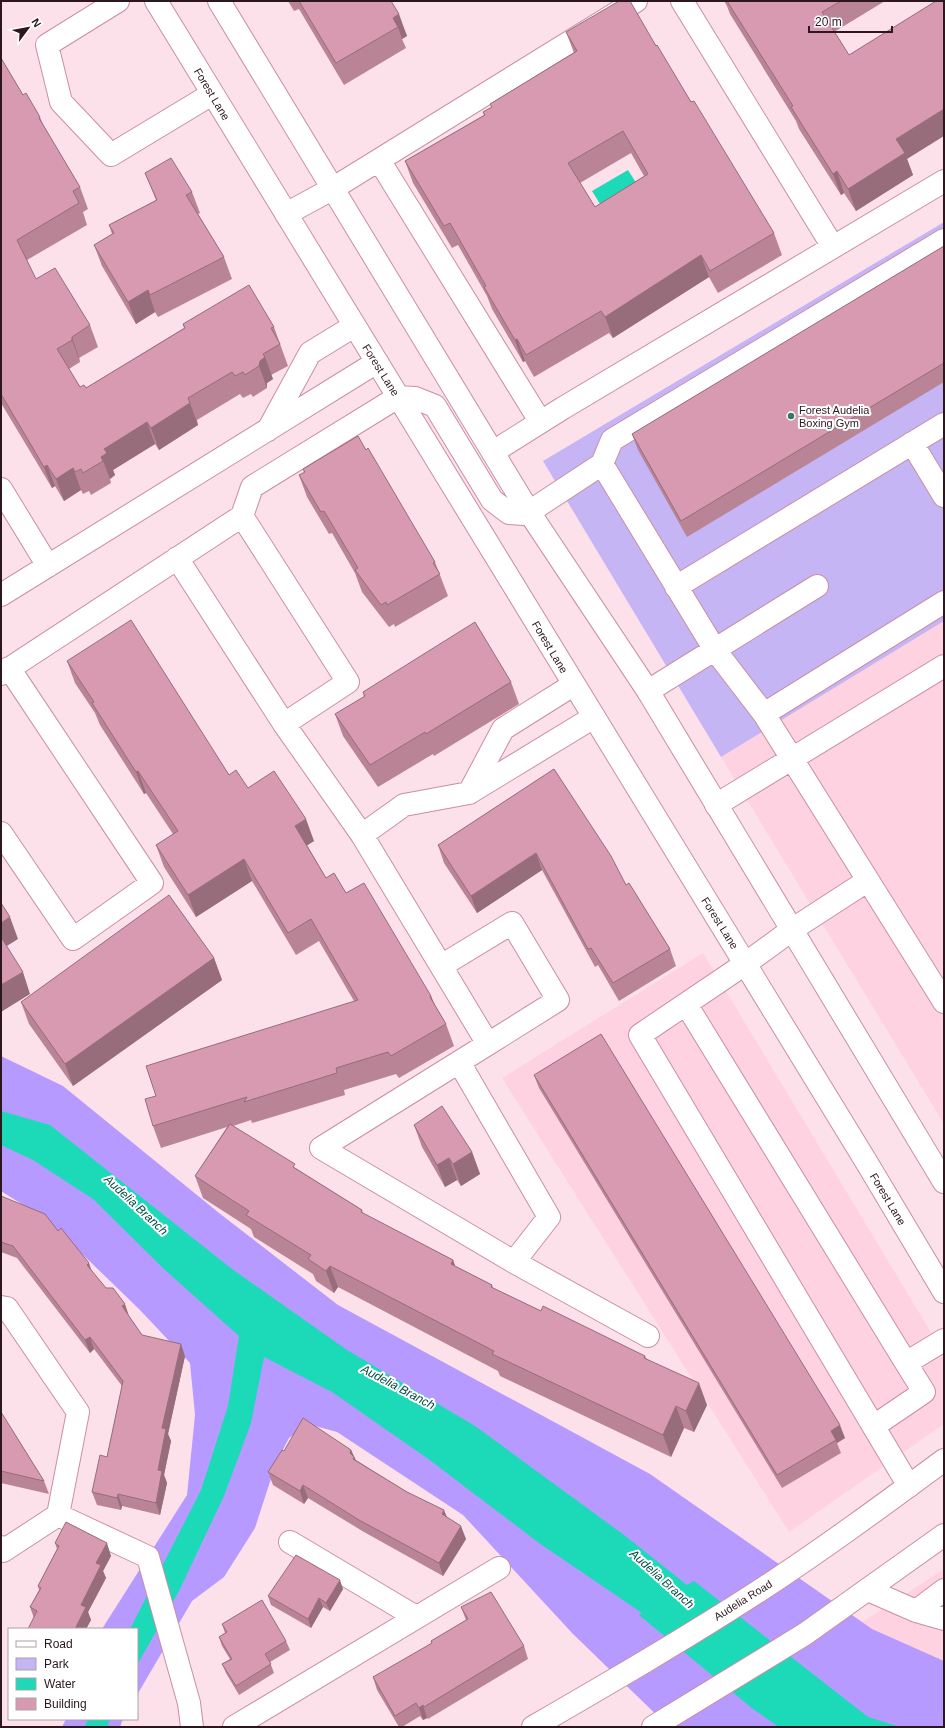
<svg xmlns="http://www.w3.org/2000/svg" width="945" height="1728" font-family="Helvetica,sans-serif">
<rect width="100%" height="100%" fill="#fce1ea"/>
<path fill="#fed2e1" d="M944,621V1124L721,757Z
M703,953L944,1354V1424L789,1532L502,1078Z
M944,1569V1663L844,1634Z"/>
<path fill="#c5b5f4" d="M944,222V621L721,757L543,461Z"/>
<path fill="#b79aff" d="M1,1056L63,1086L219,1213L338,1305L650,1474L872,1629L944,1661V1727H669L573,1634L463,1515L337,1432L308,1424L289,1438L276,1463L255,1528L224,1577L192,1601L137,1695V1629H102L187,1495L195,1415L190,1363L139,1309L47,1220L1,1191Z
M66,1719H123L120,1727H62Z"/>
<path fill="#1cd9b8" d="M628,170L640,189L605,212L592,191Z
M1,1111L50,1125L232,1269L347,1350L475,1426L624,1535L687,1585L694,1581L868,1717L900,1727H779L753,1709L639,1615L642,1613L539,1543L427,1458L332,1392L264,1357L251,1423L224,1496L179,1591L137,1665V1629H130L201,1490L228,1406L239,1336L164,1269L93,1199L33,1160L1,1145Z
M88,1719H110L107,1727H85Z"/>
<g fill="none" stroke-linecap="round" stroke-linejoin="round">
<g stroke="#cb8ea4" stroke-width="24">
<path id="minor" d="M118,1L47,45L61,102L111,155L212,94
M682,1L833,247
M379,160L540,421
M332,189L636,1
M268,430L310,353L354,326
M912,443L944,496
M493,452L563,408L944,181
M602,464L612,440L944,240
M1,489L48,566
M529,512L602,464L715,650L764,714L944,1002
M242,516L348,682L284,724
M177,558L284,724L362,835L488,1044L321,1148L514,1262L648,1336
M676,587L944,424
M1,595L377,362
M1,674L242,516L252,487L398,397
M648,691L817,586
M764,714L944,602
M469,793L503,729L573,685
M716,805L944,666
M1,833L73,939L152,883L9,668
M362,835L404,805L469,793L594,717
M867,881L793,929L745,964L640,1035L909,1486
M441,966L512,923L558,1000L488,1044
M686,1004L906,1363
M459,1062L549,1217L514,1262
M1,1307L7,1308L78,1412L58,1515L3,1551L1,1547
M874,1426L924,1392L906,1363L944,1340
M58,1515L148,1557L189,1703L192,1727
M290,1542L416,1617
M868,1590L916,1611L944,1619
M916,1611L944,1590
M234,1727L499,1568"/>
</g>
<g stroke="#cb8ea4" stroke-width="24">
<path id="major" d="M156,1L867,1163L944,1292
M219,1L529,512L648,691L944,1182
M286,214L332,189
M398,397L415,398L435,406L492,500L509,513L524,514L529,512
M533,1727C609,1683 685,1639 759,1591C822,1550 883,1505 944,1460
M653,1727L805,1634L944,1535"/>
</g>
<use href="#minor" stroke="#fff" stroke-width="22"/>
<use href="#major" stroke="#fff" stroke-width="22"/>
</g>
<path fill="#ba8497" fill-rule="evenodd" d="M288,1H391L407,36L402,39L406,48L344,85L299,9L294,11Z
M724,1H885L834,32L907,159L913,175L856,211L844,193L841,195L799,129L796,121L730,14L727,6Z
M566,32L656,46L774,233L782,255L718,293L709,277L613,338L609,333L534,377L525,361L523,362L492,309L487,296L458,245L452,248L413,183L405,161L484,115L483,112L492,107L490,104L574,53ZM631,153L644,176L595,207L580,183Z
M1,58L23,95L40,117L43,125L80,187L88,209L83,212L87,225L27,260L36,279L90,325L98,347L79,358L80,362L69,369L80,387L86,388L184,328L183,324L274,327L288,366L271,375L273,379L267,383V388L253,397L251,394L243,398L240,394L197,420L198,425L159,450L155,444L113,470L115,475L110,479L111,483L91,495L89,491L83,494L81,490L64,501L55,486L52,488L1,403Z
M145,173L192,192L200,213L198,214L224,257L232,279L158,317L155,312L136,324L102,266L94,245L112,234L109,225L156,200Z
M944,246V382L687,537L638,450L632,434Z
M366,450L435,562L448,596L395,627L394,624L389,627L362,592L355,573L332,533L329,534L307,497L299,475L304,473L303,469Z
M67,661L248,788L314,841L307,845L326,878L346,893L431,996L435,1005L446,1024L454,1046L399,1078L396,1074L344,1090L345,1095L252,1123L251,1120L233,1126L297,1169L362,1210L363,1214L453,1260L455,1266L492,1285L493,1288L541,1311L645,1356L646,1358L707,1405L694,1432L684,1428L671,1457L500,1376L498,1371L338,1287L334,1293L316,1281L313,1274L254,1237L251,1229L203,1198L195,1176L227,1127L161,1148L153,1126L156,1096L354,1001L319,941L296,955L252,881L196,917L164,867L156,845L173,834L146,793L144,794L100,725L95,713L75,683Z
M511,682L519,704L434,756L433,754L378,787L343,736L335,714L364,697L363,692Z
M554,769L626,885L670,949L676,966L619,1001L598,965L595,967L542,870L477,913L444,863L438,845Z
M214,958L222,980L73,1086L29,1024L21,1002Z
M534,1075L845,1438L837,1443L841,1453L782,1488L539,1088Z
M414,1125L472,1152L480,1174L461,1186L457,1180L445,1187L422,1147Z
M1,1196L58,1231L129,1316L142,1335L185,1356L168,1434L171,1441L164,1475L167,1483L160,1515L122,1506L121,1510L97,1505L92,1492L107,1457L122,1386L94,1349L90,1353L17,1258L1,1252Z
M1,1412L44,1481L49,1494L1,1483Z
M351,1450L356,1460L447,1517L466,1539L443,1576L364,1532L308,1498L304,1504L273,1485L268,1472L284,1451Z
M55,1543L111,1556L103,1571L106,1578L88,1612L91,1620L86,1629H28L34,1618L30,1607L39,1590L38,1586L57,1549Z
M343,1589L330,1611L323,1607L311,1628L271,1605L268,1596Z
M461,1607L524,1646L528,1659L428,1719L427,1718L423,1720L420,1716L402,1727H399L377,1690L373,1677L432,1644L431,1641L466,1620Z
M222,1624L286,1641L290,1650L270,1662L274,1673L239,1695L226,1673L222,1664L230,1659L222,1646L219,1637L225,1633Z"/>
<path fill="#976c7b" d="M399,14L407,36L402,39L398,27L393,18Z
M944,109V136L907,159L913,175L856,211L848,189L896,139Z
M837,171L844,193L841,195L833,174Z
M701,255L709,277L613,338L605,317Z
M148,290L155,312L136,324L128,302Z
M72,337L79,358L80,362L72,340Z
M517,339L525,361L523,362L515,340Z
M265,357L273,379L267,383V388L259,366L260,361Z
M190,403L198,425L159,450L151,428Z
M147,422L155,444L113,470L115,475L110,479L103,461L101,457L104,449Z
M47,465L55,486L52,488L44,467Z
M73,468L81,490L64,501L56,479Z
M138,771L146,793L144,794L136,772Z
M306,819L314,841L303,848L295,826Z
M536,853L542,870L477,913L471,896Z
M244,859L252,881L196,917L188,895Z
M10,917L18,939L2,949L1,945V923Z
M214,958L222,980L73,1086L65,1064Z
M23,972L30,994L1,1012V985Z
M431,996L439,1018L430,997Z
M472,1152L480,1174L461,1186L453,1164Z
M449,1158L457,1180L445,1187L437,1165Z
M453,1260L461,1282L451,1264Z
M89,1263L93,1275L87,1265Z
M330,1266L338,1287L334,1293L326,1271Z
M125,1304L129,1316L122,1306Z
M90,1337L94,1349L90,1353L85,1340Z
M181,1344L185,1356L168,1434L171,1441L164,1475L167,1483L160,1515L156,1503L162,1428Z
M699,1383L707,1405L694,1432L686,1411Z
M676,1406L684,1428L671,1457L663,1435Z
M840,1425L845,1438L837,1443L831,1431Z
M351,1450L354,1457L359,1469L350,1453Z
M303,1485L308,1498L304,1504L300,1491Z
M118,1494L122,1506L121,1510L117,1498Z
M444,1510L449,1522L442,1514Z
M461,1526L466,1539L443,1576L439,1563Z
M107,1543L111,1556L103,1571L106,1578L88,1612L91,1620L86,1629H75L81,1605L96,1563Z
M340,1580L343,1589L330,1611L326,1603Z
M319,1598L323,1607L311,1628L308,1619Z
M423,1705L427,1718L423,1720L419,1708Z"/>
<path fill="#d89ab0" stroke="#976c7b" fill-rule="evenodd" d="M299,1H391L399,14L393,18L398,27L336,63Z
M619,1H630L656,46L657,45L691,102L694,101L774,233L710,271L701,255L605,317L601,311L526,355L517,339L515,340L484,287L486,286L450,223L444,226L405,161L485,115L483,112L492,107L490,104L577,51L566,32ZM623,131L648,174L595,207L568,163Z
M727,1H841L822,12L849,55L936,1H944V109L896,139L905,153L848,189L837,171L833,174L791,107L793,106Z
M1,58L23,95L26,93L40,117L39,118L80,187L73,191L79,203L17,240L36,279L55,268L90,325L72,337V340L57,349L80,387L84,385L86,388L185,328L183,324L249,285L274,327L271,328L280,344L263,354L265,357L260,361L259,366L245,375L243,372L235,376L232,372L188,398L190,403L151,428L147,422L104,449L107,453L101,457L103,461L83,473L81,469L75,472L73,468L56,479L47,465L44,467L1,394Z
M171,158L192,192L186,195L224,257L150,295L148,290L128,302L94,245L114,233L109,225L157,200L145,173Z
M944,246V363L681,521L632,434Z
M358,436L366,450L368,448L435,562L433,563L440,574L387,605L386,602L381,605L355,570L358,568L324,511L321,512L299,475L305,472L303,469Z
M131,620L229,775L236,770L248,788L274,771L306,819L295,826L326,878L334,873L346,893L364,883L431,996L430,997L446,1024L391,1056L388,1052L336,1068L337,1073L244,1102L247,1097L153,1126L145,1099L156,1096L146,1066L358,1000L311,919L288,933L244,859L188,895L156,845L178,831L138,771L136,772L92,703L94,702L67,661Z
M475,622L511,682L426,734L425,732L370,765L335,714L365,696L363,692Z
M554,769L611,856L626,885L629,883L670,949L613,983L591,948L588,949L536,853L471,896L438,845Z
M169,895L214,958L65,1064L21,1002Z
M1,903L10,917L1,923Z
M1,937L23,972L1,985Z
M601,1034L840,1425L831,1431L836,1440L777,1475L534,1075Z
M442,1106L472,1152L453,1164L449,1158L437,1165L414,1125Z
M230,1124L295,1164L293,1167L362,1210L361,1212L453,1260L451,1264L492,1285L491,1287L541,1311L543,1306L645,1356L644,1358L699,1383L686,1411L676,1406L663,1435L492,1354L494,1351L330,1266L326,1271L308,1259L311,1255L246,1215L249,1211L195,1176Z
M1,1196L45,1214L58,1231L61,1228L89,1263L87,1265L106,1288H113L125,1304L122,1306L142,1335L181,1344L162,1428L166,1429L158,1470L162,1471L156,1503L118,1494L117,1498L92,1492L100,1455L107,1457L123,1381L90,1337L85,1340L13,1246L1,1242Z
M1,1412L44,1481L1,1471Z
M303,1418L351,1450L350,1453L354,1457L353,1459L407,1492L444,1510L442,1514L461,1526L439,1563L359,1520L303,1485L300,1491L268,1472L282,1450L284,1451Z
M66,1522L107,1543L96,1563L101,1565L81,1605L86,1607L75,1629H28L37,1611L30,1607L41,1588L38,1586L59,1546L55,1543Z
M296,1555L340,1580L326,1603L319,1598L308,1619L268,1596Z
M491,1592L524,1646L424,1707L423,1705L419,1708L416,1703L395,1716L373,1677L432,1643L431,1641L468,1619L461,1607Z
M262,1600L286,1641L265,1654L271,1664L236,1686L222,1664L232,1659L219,1637L227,1632L222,1624Z"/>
<circle fill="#367868" stroke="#fff" stroke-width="1.5" cx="791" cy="416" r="4"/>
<g text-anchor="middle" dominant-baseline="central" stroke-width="4" stroke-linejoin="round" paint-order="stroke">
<g font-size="11" fill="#2d171f" stroke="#fff">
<text transform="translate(212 94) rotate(59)">Forest Lane</text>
<text transform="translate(381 370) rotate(58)">Forest Lane</text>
<text transform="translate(550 647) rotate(59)">Forest Lane</text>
<text transform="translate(720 923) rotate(58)">Forest Lane</text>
<text transform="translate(888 1199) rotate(59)">Forest Lane</text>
<text transform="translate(743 1600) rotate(-32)">Audelia Road</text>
</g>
<g font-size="11" fill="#2d171f" stroke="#fff" text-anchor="start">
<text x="799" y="410">Forest Audelia<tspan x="799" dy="13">Boxing Gym</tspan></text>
</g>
<g font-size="12" font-style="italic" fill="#004c3f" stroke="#fff">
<text transform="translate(136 1205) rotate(43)">Audelia Branch</text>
<text transform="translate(398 1387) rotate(28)">Audelia Branch</text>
<text transform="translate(662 1579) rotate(42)">Audelia Branch</text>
</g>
</g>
<rect width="945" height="1728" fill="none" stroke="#2d171f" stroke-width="4"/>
<rect x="8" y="1628" width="130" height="92" fill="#ffffff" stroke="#aba2a5"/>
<rect x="16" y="1641" width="20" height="6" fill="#ffffff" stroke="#aba2a5"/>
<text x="44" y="1648" font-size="12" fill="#2d171f">Road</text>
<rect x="16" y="1658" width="20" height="12" fill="#c5b5f4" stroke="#aba2a5"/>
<text x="44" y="1668" font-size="12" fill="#2d171f">Park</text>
<rect x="16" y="1678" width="20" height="12" fill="#1cd9b8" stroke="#aba2a5"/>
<text x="44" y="1688" font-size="12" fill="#2d171f">Water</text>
<rect x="16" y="1698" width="20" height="12" fill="#d89ab0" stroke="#aba2a5"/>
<text x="44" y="1708" font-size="12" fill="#2d171f">Building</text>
<g transform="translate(28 28) rotate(58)" stroke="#ffffff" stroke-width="3" paint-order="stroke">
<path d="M0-3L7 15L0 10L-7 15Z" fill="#2d171f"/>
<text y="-6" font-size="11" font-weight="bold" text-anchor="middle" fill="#2d171f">N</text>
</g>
<path d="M809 26v6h83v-6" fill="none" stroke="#2d171f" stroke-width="2"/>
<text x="815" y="26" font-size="12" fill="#2d171f" stroke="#ffffff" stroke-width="3" paint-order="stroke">20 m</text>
</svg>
